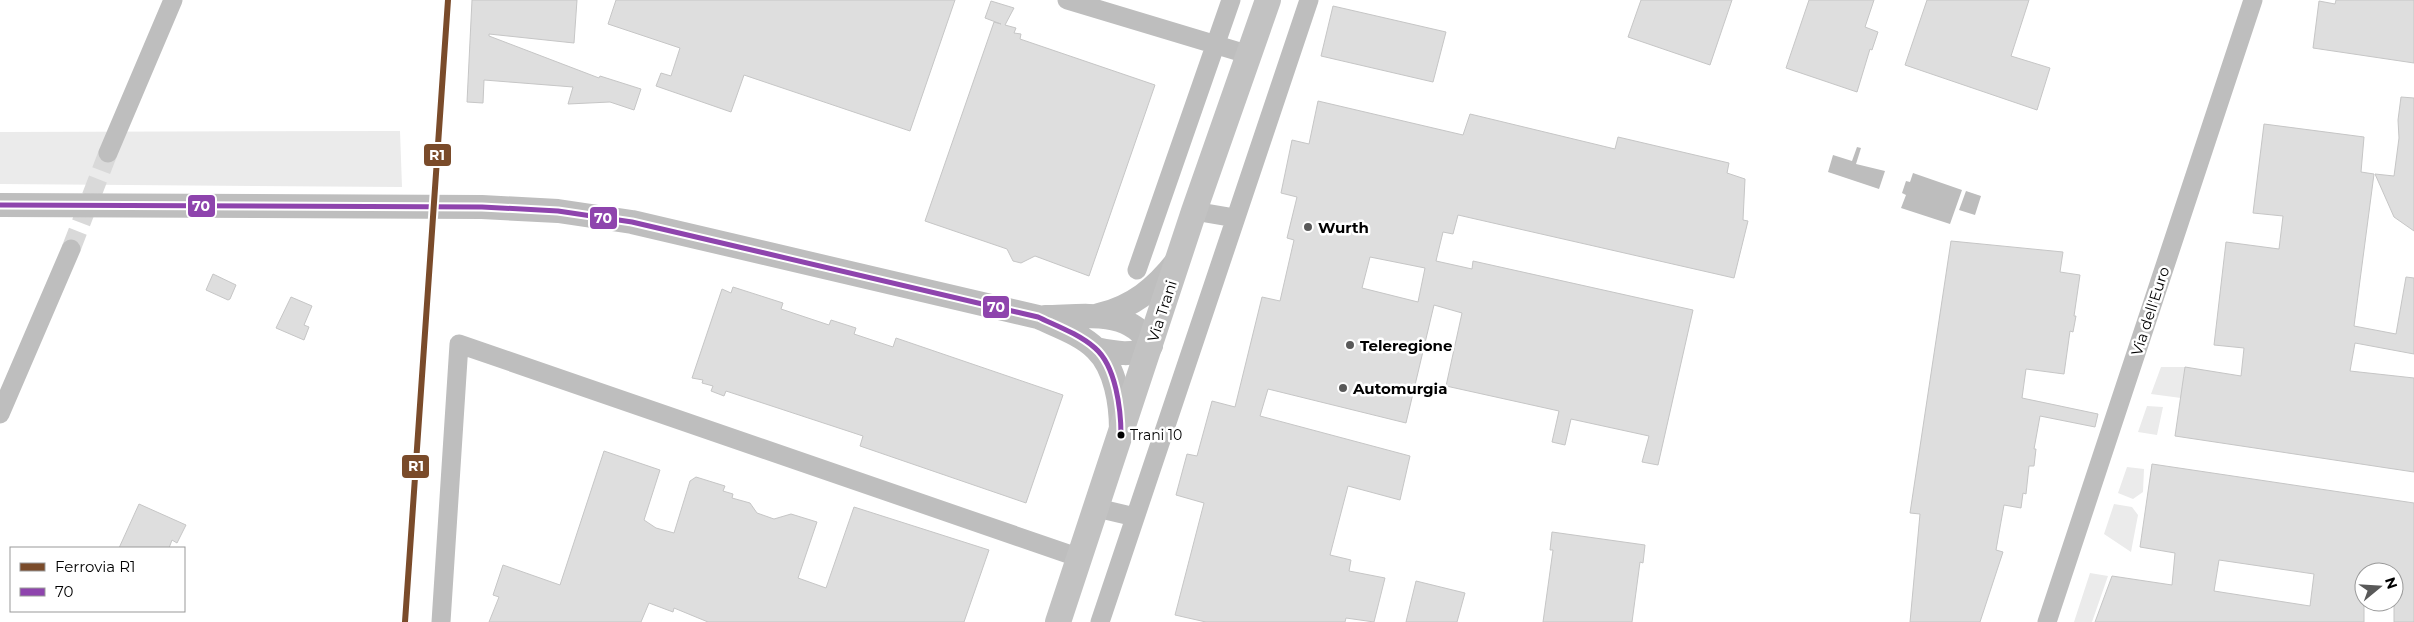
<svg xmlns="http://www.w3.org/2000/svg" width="2414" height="622" font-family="Montserrat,sans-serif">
<rect width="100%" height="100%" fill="#fff"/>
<path fill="#ebebeb" d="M400,131L402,187L0,184V132Z
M2161,367H2185L2181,398L2151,394Z
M2147,406L2163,407L2157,435L2138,432Z
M2127,467L2144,469L2143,492L2133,499L2118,493Z
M2114,504L2132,507L2138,515L2131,552L2104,534Z
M2090,573L2108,576L2092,622H2074Z"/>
<path fill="#bdbdbd" d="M1857,147L1861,148L1856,164L1885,171L1879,189L1828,172L1833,155L1852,161Z
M1913,173L1962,190L1950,224L1901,208L1906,195L1902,193L1906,181L1910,182Z
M1966,191L1981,196L1975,215L1959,210Z"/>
<path fill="#dedede" stroke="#c6c6c6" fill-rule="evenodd" d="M472,0H577L574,43L489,34V36L599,78L600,76L641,89L634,110L610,102L568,104L573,87L484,80L483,103L467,102Z
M616,0H955L910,131L744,75L731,112L656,86L661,73L671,76L680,48L608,24Z
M1641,0H1732L1710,65L1628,37Z
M1809,0H1874L1865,27L1878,32L1872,50L1870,49L1857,92L1786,68Z
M1927,0H2029L2011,56L2050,68L2037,110L1905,65Z
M2336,0H2414V63L2313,48L2319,1L2335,4Z
M991,1L1014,8L1005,25L1016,28L1014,33L1021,34L1020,39L1155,85L1089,276L1035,256L1021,263L1013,261L1007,249L925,221L994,22L1001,24L985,18Z
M1333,6L1446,32L1433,82L1321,56Z
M2401,97L2414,98V231L2394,217L2375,174L2394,176L2399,138L2398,120Z
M1318,101L1463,135L1470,114L1615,149L1618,137L1729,163L1727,173L1745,179L1743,220L1748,221L1734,278L1458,215L1453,234L1443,232L1436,261L1472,269L1473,261L1693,310L1658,465L1642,462L1649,436L1571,419L1565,445L1552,442L1559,411L1446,386L1462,313L1434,305L1406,423L1268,389L1260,416L1410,456L1400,500L1348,486L1330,555L1351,560L1349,571L1385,578L1374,622L1346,618L1345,622H1206L1175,615L1204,503L1176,495L1187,454L1197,456L1212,401L1235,407L1262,297L1280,301L1294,240L1287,238L1297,197L1281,193L1292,140L1309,144ZM1370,257L1425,268L1418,302L1362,288Z
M2264,124L2364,137L2361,172L2374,174L2354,326L2396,334L2406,277L2414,278V354L2355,343L2350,371L2414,378V472L2175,436L2185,367L2241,376L2244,348L2214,345L2226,242L2279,249L2283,216L2253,213Z
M1951,241L2063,252L2060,272L2080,275L2074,316H2076L2073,332L2070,331L2064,374L2026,369L2022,398L2098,414L2095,427L2040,416L2034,449H2036L2034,466H2029L2026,494L2023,493L2021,508L2004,505L1996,550L2003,552L1980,622H1910L1920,514L1910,513Z
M213,274L236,285L230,299L228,300L206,290Z
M733,287L783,303L781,309L829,325L831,320L856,328L854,334L893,347L896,338L1063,395L1026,503L860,446L863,436L726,391L724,396L711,391L713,386L702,383L703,380L692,378L722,289L731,293Z
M291,297L312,306L304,325L309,327L304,340L276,328Z
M604,451L660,470L644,520L656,528L674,533L690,481L696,477L725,486L723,491L733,494L732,498L750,503L757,513L774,519L791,514L817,522L798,578L826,588L854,507L989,550L964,622H708L674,608L673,612L649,603L641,622H489L499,597L493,595L503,565L560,585Z
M2152,464L2414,503V622H2394V572H2364V622H2095L2112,576L2172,585L2175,553L2140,547ZM2219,560L2314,574L2310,606L2214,591Z
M139,504L186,525L177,543L172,540L169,548H119Z
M1552,532L1645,545L1643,563L1640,562L1632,622H1543L1553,550H1550Z
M1416,581L1465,593L1457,622H1406Z"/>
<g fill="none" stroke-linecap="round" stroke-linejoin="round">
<path stroke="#d9d9d9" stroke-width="19" stroke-dasharray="19 9" stroke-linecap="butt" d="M71,249L108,153"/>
<path stroke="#bebebe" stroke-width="19" d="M1067,0L1250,55
M108,153L173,0
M1194,211L1235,218
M1137,270L1231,0
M0,414L71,249
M1097,508L1135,517
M441,622L459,344L1080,558
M1100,622L1309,0
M2047,622L2253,0"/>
<path stroke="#bebebe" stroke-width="24" d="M0,205L482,207L558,211L632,222L1038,317C1057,326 1081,334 1096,349C1116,368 1121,405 1121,430
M1099,315C1133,307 1156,288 1177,261
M1045,317C1081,317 1131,307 1151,346C1134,357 1115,353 1096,349"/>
<path stroke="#c2c2c2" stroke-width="26" d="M1058,622L1194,211L1268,0"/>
<g stroke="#fff" stroke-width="9">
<path id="bus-1" d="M0,205L482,207L558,211L632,222L1038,317C1057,326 1079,334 1095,348C1116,366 1121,410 1121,435"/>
</g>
<use href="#bus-1" stroke="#8e44ad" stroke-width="5"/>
<g stroke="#fff" stroke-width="10">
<path id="rail-1" d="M405,622L448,0"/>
</g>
<use href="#rail-1" stroke="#7a4b2a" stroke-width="6"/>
</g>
<g fill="#595959" stroke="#fff" stroke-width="2">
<circle cx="1308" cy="227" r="5"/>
<circle cx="1350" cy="345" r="5"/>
<circle cx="1343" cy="388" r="5"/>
</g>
<circle fill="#000" stroke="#fff" stroke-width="2" cx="1121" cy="435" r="4.5"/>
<g text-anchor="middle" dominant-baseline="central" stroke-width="5" stroke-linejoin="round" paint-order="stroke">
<g font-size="14" fill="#000" stroke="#fff" text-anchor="start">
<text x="1130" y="435">Trani 10</text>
</g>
<g font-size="15" font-weight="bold" fill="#000" stroke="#fff" text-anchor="start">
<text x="1318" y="227">Wurth</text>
<text x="1360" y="345">Teleregione</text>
<text x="1353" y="388">Automurgia</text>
</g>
<g font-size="15" fill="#000" stroke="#fff">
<text transform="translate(1162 311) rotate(-72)">Via Trani</text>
<text transform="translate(2150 311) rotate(-72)">Via dell'Euro</text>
</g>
</g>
<g stroke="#fff" stroke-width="2">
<rect x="423" y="143" width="29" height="24" rx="5" fill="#7a4b2a"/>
<rect x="187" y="194" width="29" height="24" rx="5" fill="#8e44ad"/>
<rect x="589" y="206" width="29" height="24" rx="5" fill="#8e44ad"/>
<rect x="982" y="295" width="28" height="24" rx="5" fill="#8e44ad"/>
<rect x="401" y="454" width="29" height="25" rx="5" fill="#7a4b2a"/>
</g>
<g font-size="14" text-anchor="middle" font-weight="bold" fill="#fff">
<text x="437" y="160">R1</text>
<text x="201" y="211">70</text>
<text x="603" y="223">70</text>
<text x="996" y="312">70</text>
<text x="416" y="471">R1</text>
</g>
<rect x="10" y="547" width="175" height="65" fill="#ffffff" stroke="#999999"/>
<rect x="20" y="563" width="25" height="8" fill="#7a4b2a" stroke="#999999"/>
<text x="55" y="572" font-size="15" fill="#000000">Ferrovia R1</text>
<rect x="20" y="588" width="25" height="8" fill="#8e44ad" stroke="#999999"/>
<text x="55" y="597" font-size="15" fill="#000000">70</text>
<g transform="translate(2379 587) rotate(72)"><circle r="24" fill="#ffffff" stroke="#999999"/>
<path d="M0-4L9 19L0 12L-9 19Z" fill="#595959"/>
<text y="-8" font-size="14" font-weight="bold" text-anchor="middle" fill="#000000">N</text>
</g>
</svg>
